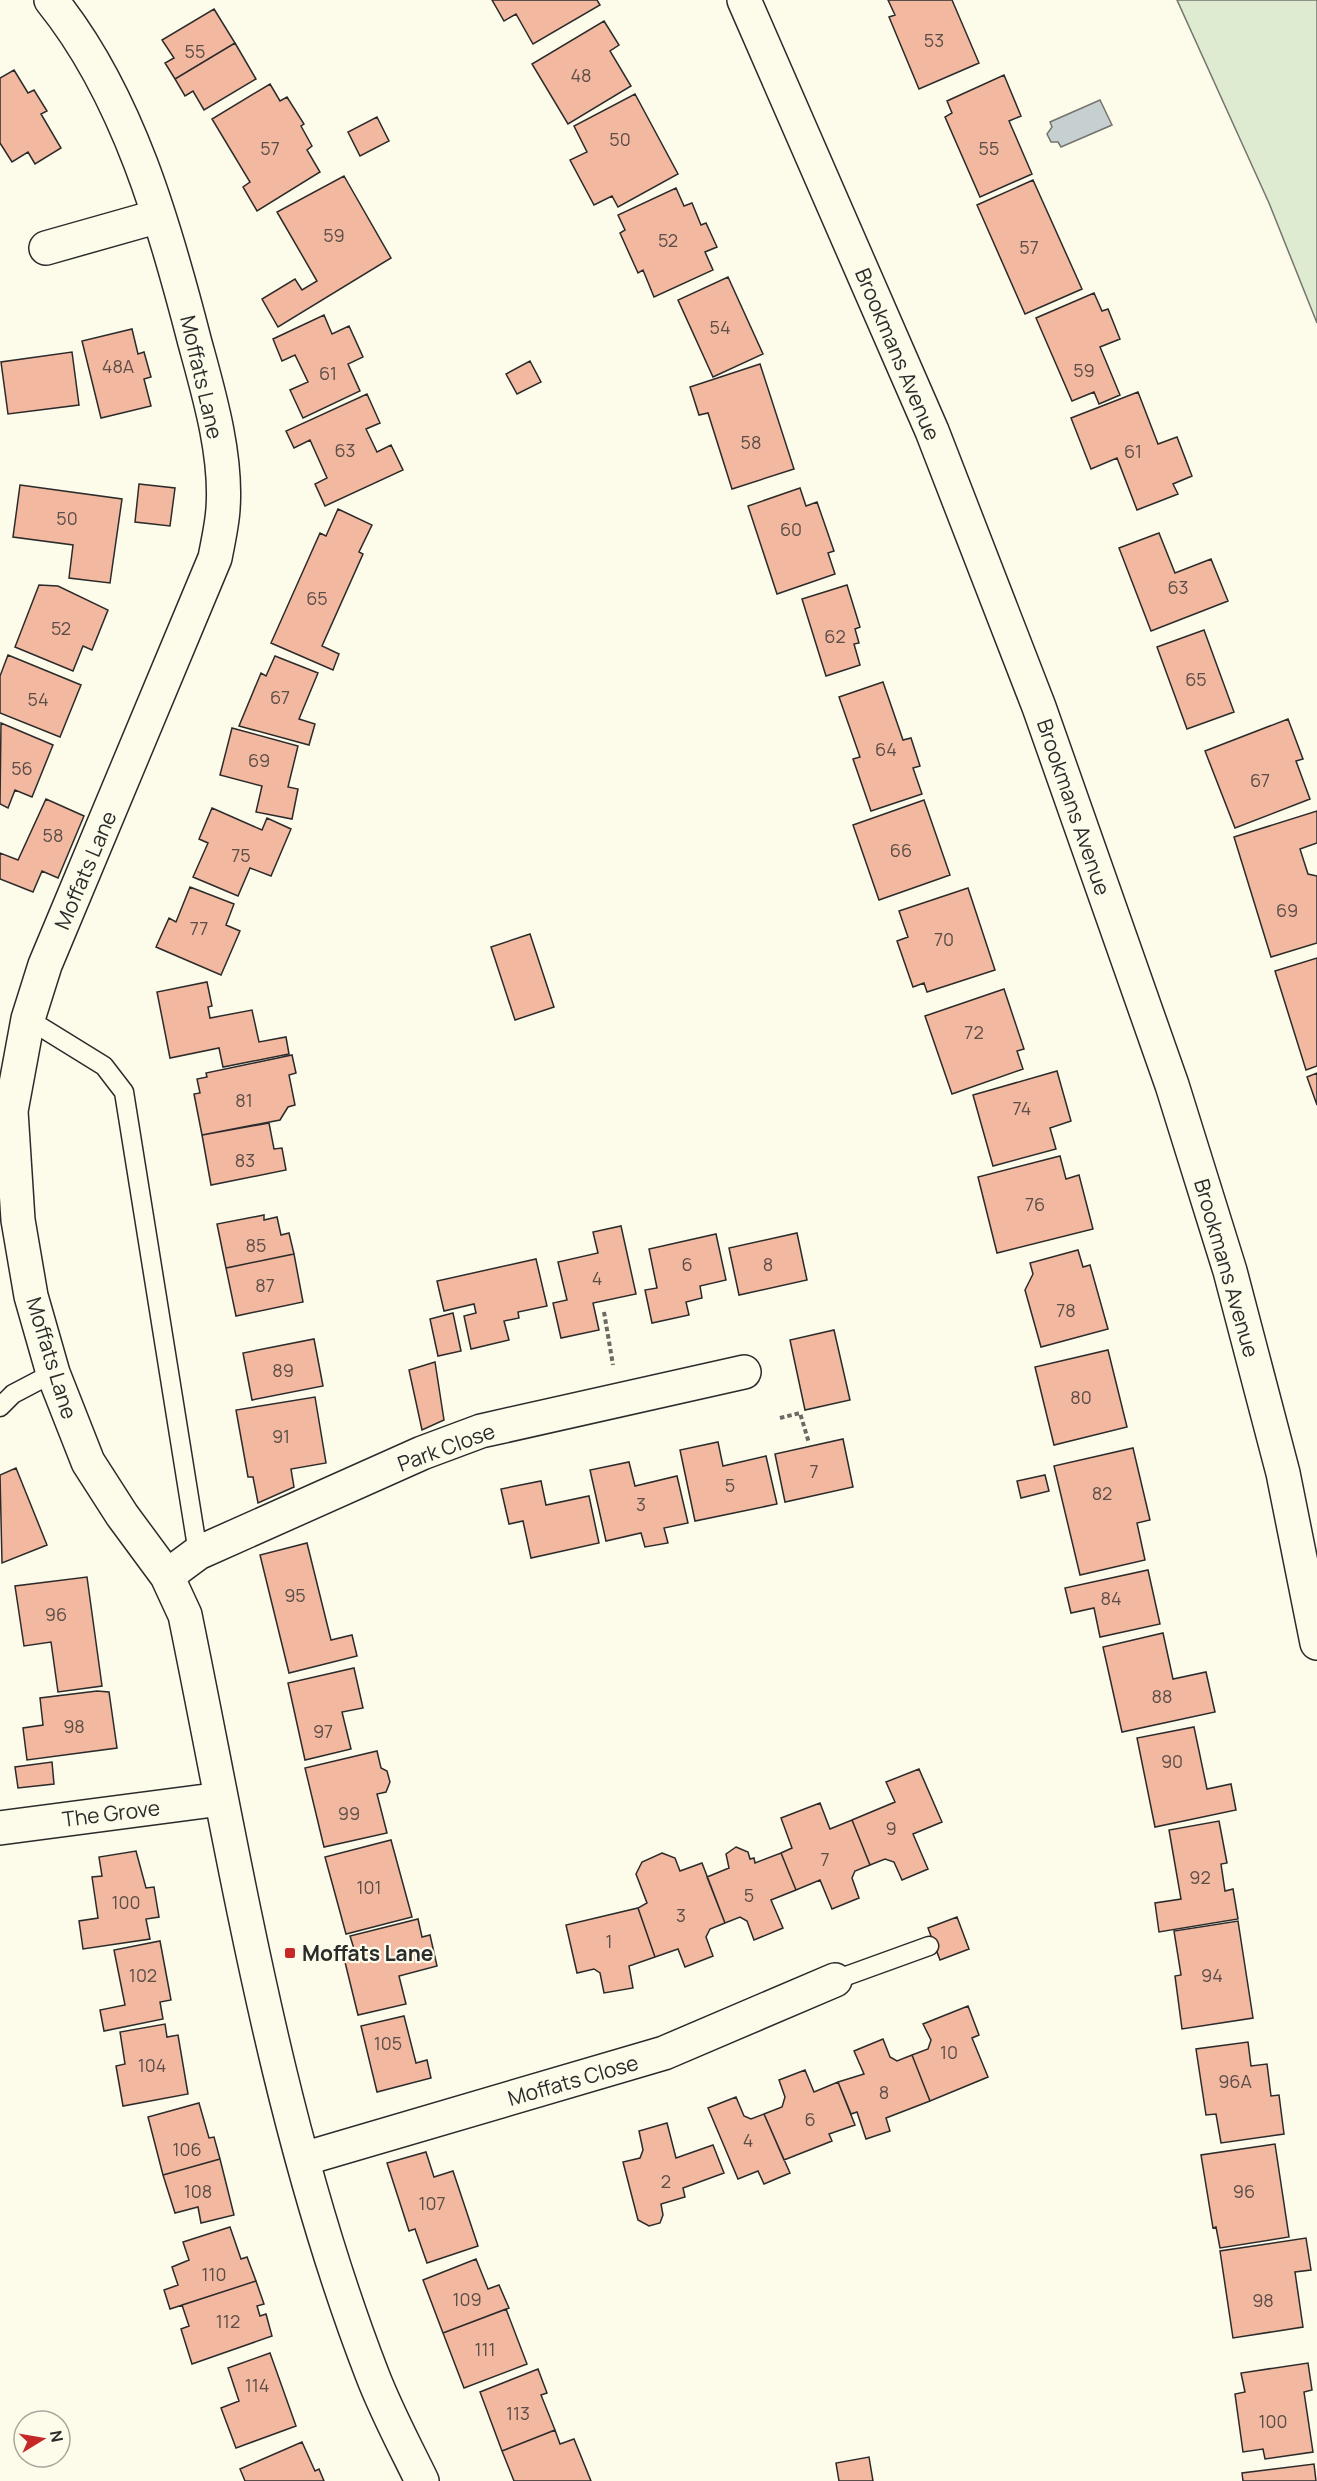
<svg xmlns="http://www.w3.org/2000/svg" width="1317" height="2481" font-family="Manrope,sans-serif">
<rect width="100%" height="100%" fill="#fdfbea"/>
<path fill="#deebd1" stroke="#74746e" stroke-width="1.5" d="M1177,0H1317V323L1269,203Z"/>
<path fill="#c7d0d0" stroke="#74746e" stroke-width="1.5" d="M1100,100L1112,125L1061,147L1058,142H1051L1047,134L1052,127L1050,122Z"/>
<path fill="#f2b8a0" stroke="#2b2b2b" stroke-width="1.5" d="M492,0H597L600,5L533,44L516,14L504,21Z
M888,0H952L979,63L919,89L889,17L895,15Z
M214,9L235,43L175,79L165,63L174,58L162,40Z
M604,21L619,45L610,51L631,86L568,124L532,64Z
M235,43L256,79L204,110L193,91L185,96L175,79Z
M14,70L28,93L34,90L47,111L41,114L61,148L35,164L28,152L12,162L0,143V78Z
M1004,75L1021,116L1009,121L1032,174L980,197L945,117L952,113L947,101Z
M270,84L280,101L287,97L304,124L301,126L312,146L307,150L320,172L257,211L243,187L250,182L212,119Z
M635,94L678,174L618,207L612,196L594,205L570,160L587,152L574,126Z
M377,117L389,141L360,156L348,132Z
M344,176L391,258L278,327L262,299L295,279L302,290L317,281L277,212Z
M1033,180L1082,289L1025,314L977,205Z
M676,188L684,206L692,203L701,225L706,223L717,247L705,252L713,270L654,297L643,270L638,273L620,233L625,230L618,215Z
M728,277L763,354L713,377L678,300Z
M1094,293L1102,311L1108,309L1120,339L1100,347L1120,395L1099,404L1094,392L1072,401L1036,318Z
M324,315L332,334L349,326L363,357L348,364L360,391L303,418L290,390L308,382L295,355L282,361L273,339Z
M132,329L138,354L144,352L151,377L144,379L151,406L101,418L82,341Z
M72,352L79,405L8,414L1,362Z
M530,361L541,382L517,394L506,374Z
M760,364L794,469L732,489L708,413L699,415L690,387Z
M1138,392L1158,444L1177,437L1192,476L1173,484L1178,494L1137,510L1117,458L1091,469L1071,418Z
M367,394L380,423L366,429L377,452L391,445L403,470L325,506L315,484L327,478L310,440L294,448L286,431Z
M139,484L175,488L170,526L135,522Z
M20,485L122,499L110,583L69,578L73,545L13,537Z
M800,488L806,506L817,502L834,551L828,553L835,574L777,594L748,506Z
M338,509L372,525L359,552L363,554L322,646L339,654L333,670L271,643L320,533L326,536Z
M1159,533L1175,573L1211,559L1228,601L1151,631L1119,548Z
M39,585L58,586L108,610L92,650L83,646L73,671L15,647Z
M847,585L860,627L855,629L859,643L854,644L860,665L826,676L802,599Z
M1204,630L1234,712L1187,729L1157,647Z
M8,655L81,685L60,737L0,713V676Z
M275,656L318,673L299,719L315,724L309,745L239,726L261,673L266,676Z
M883,682L903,740L911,738L920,766L913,768L922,794L871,811L853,759L860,757L839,697Z
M1288,719L1303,759L1296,761L1310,799L1235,828L1205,751Z
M1,723L53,745L32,797L15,790L8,808L0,804Z
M232,728L298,746L288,787L298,789L292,819L256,812L262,786L220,775Z
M46,799L84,816L58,878L42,871L33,892L0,879V853L18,860Z
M924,800L950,875L879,900L853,825Z
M212,808L262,830L267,818L291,829L271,876L250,868L238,896L193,877L208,843L199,839Z
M1317,811V843L1300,849L1308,874L1317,876V943L1271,957L1234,837Z
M190,887L234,904L226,925L240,931L221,975L156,947L169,918L176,922Z
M968,888L995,970L927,992L924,983L913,987L897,941L908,937L899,911Z
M530,934L554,1007L515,1020L491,947Z
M1317,958V1066L1306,1070L1275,971Z
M207,982L212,1006L208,1007L210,1018L252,1010L259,1042L286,1037L289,1054L223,1067L219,1048L170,1058L157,992Z
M1004,989L1024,1049L1017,1051L1023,1069L952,1094L925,1016Z
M292,1055L296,1073L289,1075L295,1105L288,1107L280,1120L202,1135L194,1094L200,1093L197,1079L207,1077L206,1073Z
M1057,1071L1071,1121L1050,1128L1056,1149L993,1166L973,1095Z
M1317,1073V1105L1307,1077Z
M269,1123L274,1149L282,1148L286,1170L211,1185L202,1135Z
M1060,1156L1066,1179L1079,1175L1093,1229L997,1253L978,1177Z
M264,1215V1220L277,1217L281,1235L289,1233L294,1254L226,1268L217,1224Z
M621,1226L636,1294L593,1303L599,1330L561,1338L553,1303L567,1300L558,1262L598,1253L593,1232Z
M797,1233L807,1280L739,1295L729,1248Z
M716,1234L726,1280L700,1286L702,1298L686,1302L689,1315L652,1323L645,1290L657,1288L649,1249Z
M1078,1250L1083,1267L1090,1265L1108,1329L1041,1347L1025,1290L1033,1274L1030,1263Z
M294,1254L303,1302L236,1316L226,1268Z
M536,1259L547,1306L518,1312L519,1318L504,1321L509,1340L471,1349L464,1316L476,1313L474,1304L444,1311L437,1281Z
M453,1313L461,1351L438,1356L430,1319Z
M834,1330L850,1400L805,1410L790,1340Z
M314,1339L323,1386L252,1400L243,1353Z
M1108,1350L1127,1427L1054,1445L1035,1367Z
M435,1362L444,1420L422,1430L409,1370Z
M315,1397L326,1463L291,1469L294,1487L258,1503L253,1477H248L236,1410Z
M843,1439L853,1487L785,1502L775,1454Z
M718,1442L723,1466L766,1456L777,1504L695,1521L680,1450Z
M1133,1448L1150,1520L1137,1523L1145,1560L1080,1575L1054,1466Z
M629,1462L635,1486L677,1476L688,1523L664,1528L668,1543L645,1547L641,1533L606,1541L590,1470Z
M16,1468L47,1545L2,1563L0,1475Z
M1045,1475L1049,1491L1021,1498L1017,1481Z
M541,1481L546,1505L589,1496L599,1543L531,1558L523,1521L509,1524L501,1489Z
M307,1543L331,1640L352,1635L357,1656L289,1673L260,1555Z
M1148,1570L1160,1624L1100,1637L1094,1608L1071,1613L1065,1588Z
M87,1577L102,1686L58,1692L51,1642L24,1646L15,1586Z
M1163,1633L1173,1679L1206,1672L1215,1712L1122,1732L1103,1647Z
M354,1668L363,1708L342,1712L351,1749L305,1760L288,1683Z
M97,1691L109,1692L117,1748L27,1760L23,1728L43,1725L40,1698Z
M1194,1727L1207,1789L1231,1784L1236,1810L1155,1827L1137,1738Z
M377,1751L381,1768L387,1771L390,1782L386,1792L377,1794L387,1833L324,1847L305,1768Z
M52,1762L54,1784L18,1788L15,1767Z
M919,1769L942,1822L913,1834L928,1869L902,1880L894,1862L885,1859L870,1865L852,1820L895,1802L886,1782Z
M820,1803L830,1829L852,1820L870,1865L855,1871L852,1878L859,1898L832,1909L820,1880L796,1890L781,1853L792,1848L781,1818Z
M1219,1821L1227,1863L1221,1864L1225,1891L1233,1889L1238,1919L1159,1932L1155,1903L1181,1899L1169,1830Z
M391,1840L412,1917L346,1934L325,1857Z
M736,1847L748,1852L750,1859L754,1858L755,1863L781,1853L796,1890L771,1900L783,1928L754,1940L747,1921L740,1917L725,1923L707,1877L729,1868L726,1854Z
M136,1851L146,1888L154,1887L159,1917L146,1919L150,1939L83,1949L79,1921L98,1918L92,1877L102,1876L99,1857Z
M662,1853L675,1858L680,1871L702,1863L725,1923L710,1929L706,1937L713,1956L685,1967L678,1949L655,1957L638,1908L647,1903L636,1874L642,1862Z
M638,1908L655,1957L629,1966L633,1988L604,1993L600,1973L594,1969L577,1973L566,1925Z
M957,1917L969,1949L940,1960L928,1928Z
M418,1919L422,1937L430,1935L437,1966L399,1976L406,2004L358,2015L343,1954L355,1952L350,1936Z
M1238,1921L1253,2018L1182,2029L1175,1976L1181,1975L1174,1931Z
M160,1941L171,2000L160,2002L163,2019L104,2031L100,2010L125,2005L114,1950Z
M968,2006L979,2035L972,2038L988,2077L930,2101L912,2055L928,2049L931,2040L923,2024Z
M404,2016L416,2063L427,2060L431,2078L377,2092L361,2026Z
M165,2024L167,2037L178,2035L188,2094L123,2106L116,2066L125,2064L120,2032Z
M883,2039L890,2057L897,2061L912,2055L930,2101L886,2118L890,2131L866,2139L857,2112L851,2114L838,2082L864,2074L854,2051Z
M1248,2042L1251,2066L1267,2064L1271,2096L1279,2095L1284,2134L1221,2143L1216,2114L1206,2115L1196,2049Z
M805,2070L814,2092L838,2082L855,2125L829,2134L832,2141L784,2160L764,2114L782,2107L785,2097L779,2080Z
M736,2097L744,2116L751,2119L764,2114L790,2173L764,2184L758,2171L738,2179L708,2108Z
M199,2103L209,2138L214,2137L220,2159L163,2175L148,2117Z
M667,2123L676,2158L713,2145L724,2173L683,2188L685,2197L661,2204L663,2215L660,2223L649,2226L638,2220L623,2162L640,2158L643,2150L639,2131Z
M1275,2144L1289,2237L1220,2248L1216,2227L1213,2228L1201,2155Z
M426,2152L434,2177L453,2171L478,2246L427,2263L415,2229L409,2231L387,2163Z
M220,2159L234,2215L201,2223L198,2207L175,2213L163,2175Z
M230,2227L241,2259L247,2257L256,2281L170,2309L164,2290L178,2285L172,2267L189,2260L183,2242Z
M1306,2238L1311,2270L1295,2272L1303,2327L1233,2338L1220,2251Z
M476,2259L488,2289L499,2285L509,2308L443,2333L423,2280Z
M256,2281L264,2304L257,2306L260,2316L266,2314L272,2336L192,2364L181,2329L189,2326L182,2305Z
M506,2309L527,2364L464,2388L443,2333Z
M270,2353L296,2426L236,2448L221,2408L239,2401L228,2368Z
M1308,2363L1312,2390L1304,2392L1313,2452L1265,2459L1263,2449L1243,2452L1235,2394L1245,2392L1241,2373Z
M538,2369L547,2393L541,2395L555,2430L502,2451L480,2392Z
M555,2430L560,2444L574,2439L591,2481H514L502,2451Z
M302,2442L315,2471L319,2469L324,2481H245L240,2469Z
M869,2457L873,2481H839L836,2463Z
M1314,2464L1316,2481H1243L1242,2473Z"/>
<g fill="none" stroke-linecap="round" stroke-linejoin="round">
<g stroke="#2b2b2b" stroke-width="21">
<path id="lane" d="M28,1019L104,1066L124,1092L198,1553
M0,1407L13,1394L53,1373
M835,1980L929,1946"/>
</g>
<g stroke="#2b2b2b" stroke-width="36">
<path id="street" d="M51,0C128,95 165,226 195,343C209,394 227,455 223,509C222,525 218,542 215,558L45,965L28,1019L11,1111L18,1220L31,1296L53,1373L88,1462L122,1515L167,1576L185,1615C237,1869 278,2131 372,2374C386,2411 405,2446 422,2481
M744,0L932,431L1039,707L1172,1085L1230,1271L1283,1473L1317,1643
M46,248L159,216
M167,1576L198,1553L422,1453L481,1431L744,1372
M0,1828L221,1799
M303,2159L664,2053L835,1980"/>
</g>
<path stroke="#6a6964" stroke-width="4" stroke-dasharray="4.5 3" stroke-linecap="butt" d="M604,1312L613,1365
M780,1418L800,1413L809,1443"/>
<use href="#lane" stroke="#fdfbea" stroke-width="18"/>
<use href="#street" stroke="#fdfbea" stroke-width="33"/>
</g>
<rect fill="#c62828" stroke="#fdfbea" stroke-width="2" x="284" y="1947" width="12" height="12" rx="3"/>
<g text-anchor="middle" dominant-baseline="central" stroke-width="4.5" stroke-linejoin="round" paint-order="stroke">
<g font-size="18" fill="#5d4e48">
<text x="934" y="40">53</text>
<text x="195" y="51">55</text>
<text x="581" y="75">48</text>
<text x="620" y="139">50</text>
<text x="270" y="148">57</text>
<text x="989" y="148">55</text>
<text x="334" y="235">59</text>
<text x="668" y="240">52</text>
<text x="1029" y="247">57</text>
<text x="720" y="327">54</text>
<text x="118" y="366">48A</text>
<text x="1084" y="370">59</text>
<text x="328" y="373">61</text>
<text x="751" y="442">58</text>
<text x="345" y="450">63</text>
<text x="1133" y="451">61</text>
<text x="67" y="518">50</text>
<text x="791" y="529">60</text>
<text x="1178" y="587">63</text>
<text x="317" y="598">65</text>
<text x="61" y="628">52</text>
<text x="835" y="636">62</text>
<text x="1196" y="679">65</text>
<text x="280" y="697">67</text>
<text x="38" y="699">54</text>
<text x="886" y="749">64</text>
<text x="259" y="760">69</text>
<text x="22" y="768">56</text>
<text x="1260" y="780">67</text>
<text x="53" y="835">58</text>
<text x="901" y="850">66</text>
<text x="241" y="855">75</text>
<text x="1287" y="910">69</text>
<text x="199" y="928">77</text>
<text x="944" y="939">70</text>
<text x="974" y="1032">72</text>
<text x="244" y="1100">81</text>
<text x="1022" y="1108">74</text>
<text x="245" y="1160">83</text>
<text x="1035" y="1204">76</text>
<text x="256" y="1245">85</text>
<text x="687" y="1264">6</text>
<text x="768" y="1264">8</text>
<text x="597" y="1278">4</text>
<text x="265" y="1285">87</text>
<text x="1066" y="1310">78</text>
<text x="283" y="1370">89</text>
<text x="1081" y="1397">80</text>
<text x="281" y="1436">91</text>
<text x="814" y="1471">7</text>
<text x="730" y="1485">5</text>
<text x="1102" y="1493">82</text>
<text x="641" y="1504">3</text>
<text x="295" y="1595">95</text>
<text x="1111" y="1598">84</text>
<text x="56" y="1614">96</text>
<text x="1162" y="1696">88</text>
<text x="74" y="1726">98</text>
<text x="323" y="1731">97</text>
<text x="1172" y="1761">90</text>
<text x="349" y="1813">99</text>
<text x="891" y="1828">9</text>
<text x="825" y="1859">7</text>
<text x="1200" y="1877">92</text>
<text x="369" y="1887">101</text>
<text x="749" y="1895">5</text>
<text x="126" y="1902">100</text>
<text x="681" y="1915">3</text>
<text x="609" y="1941">1</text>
<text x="143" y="1975">102</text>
<text x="1212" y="1975">94</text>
<text x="388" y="2043">105</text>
<text x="949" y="2052">10</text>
<text x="152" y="2065">104</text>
<text x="1235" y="2081">96A</text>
<text x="884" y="2092">8</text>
<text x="810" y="2119">6</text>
<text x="748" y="2140">4</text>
<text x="187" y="2149">106</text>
<text x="666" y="2181">2</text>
<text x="198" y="2191">108</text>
<text x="1244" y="2191">96</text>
<text x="432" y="2203">107</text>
<text x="214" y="2274">110</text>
<text x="467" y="2299">109</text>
<text x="1263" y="2300">98</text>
<text x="228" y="2321">112</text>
<text x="485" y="2349">111</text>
<text x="257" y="2385">114</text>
<text x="518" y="2413">113</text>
<text x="1273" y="2421">100</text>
</g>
<g font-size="21" fill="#2b2b2b" stroke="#fdfbea">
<text transform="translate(898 354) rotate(67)">Brookmans Avenue</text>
<text transform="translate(202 377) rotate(77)">Moffats Lane</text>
<text transform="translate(1074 807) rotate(71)">Brookmans Avenue</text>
<text transform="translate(85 870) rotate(-67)">Moffats Lane</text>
<text transform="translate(1227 1268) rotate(74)">Brookmans Avenue</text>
<text transform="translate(52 1358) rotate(73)">Moffats Lane</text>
<text transform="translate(446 1447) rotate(-20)">Park Close</text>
<text transform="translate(111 1813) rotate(-7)">The Grove</text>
<text transform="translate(573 2080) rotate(-16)">Moffats Close</text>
</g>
<g font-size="21" font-weight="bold" fill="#2b2b2b" stroke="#fdfbea" text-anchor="start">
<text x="302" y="1953">Moffats Lane</text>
</g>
</g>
<g transform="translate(42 2439) rotate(79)"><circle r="28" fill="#fdfbea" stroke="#a9a89e" stroke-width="1.5"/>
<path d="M0-4.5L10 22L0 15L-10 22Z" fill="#c62828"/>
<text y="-9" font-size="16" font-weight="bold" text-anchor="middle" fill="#2b2b2b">N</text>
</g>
</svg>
